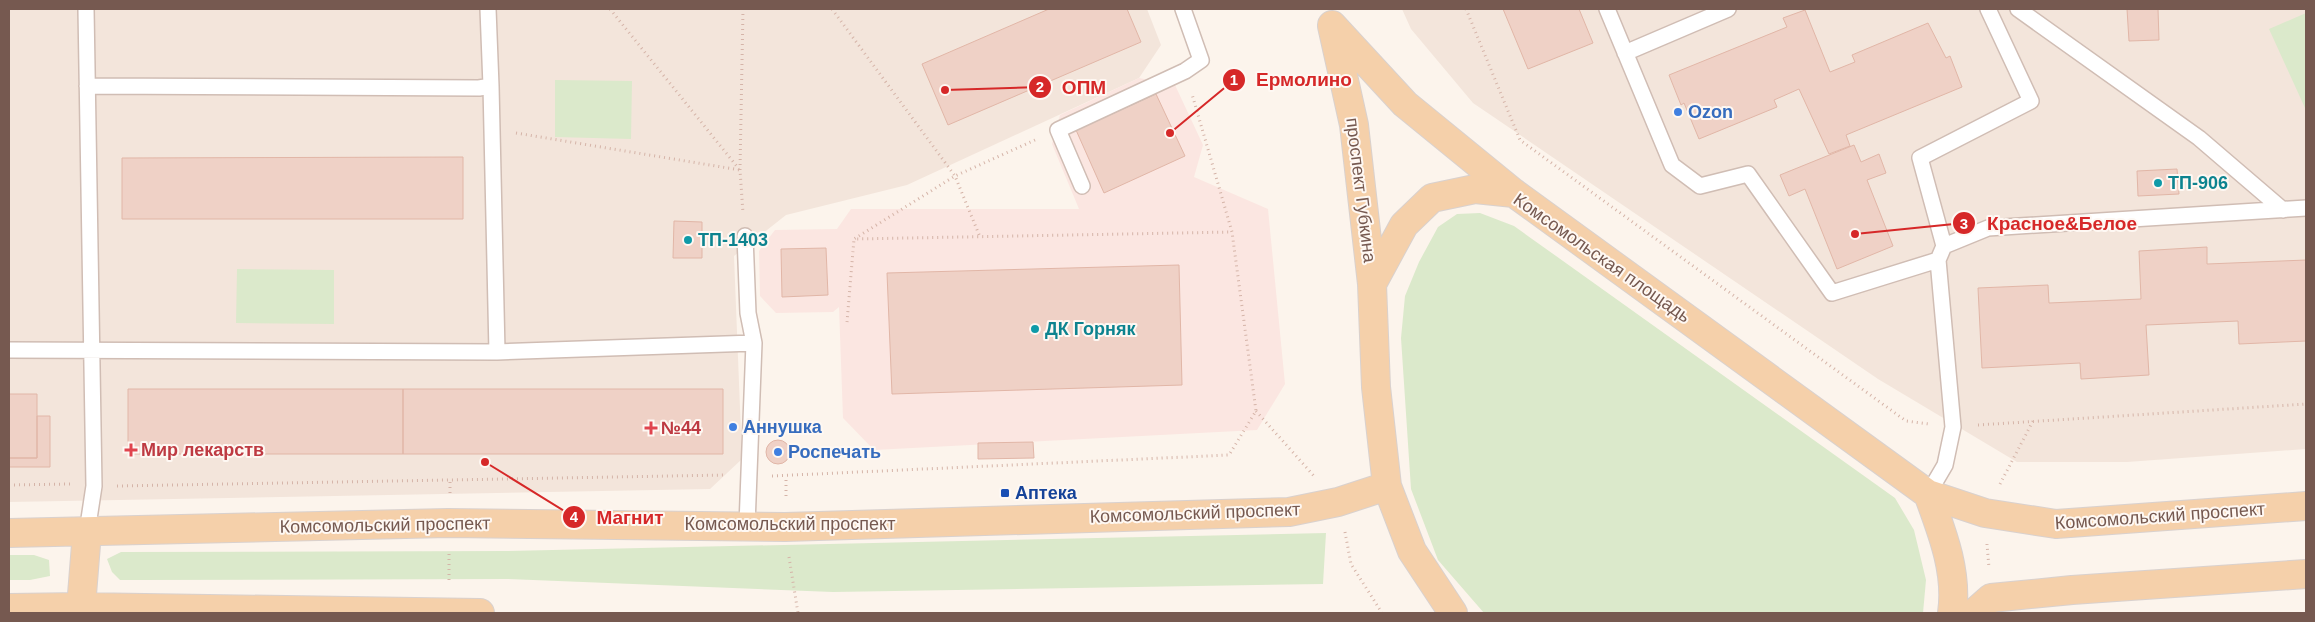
<svg xmlns="http://www.w3.org/2000/svg" width="2315" height="622" font-family="Helvetica,sans-serif">
<rect width="100%" height="100%" fill="#fcf4ec"/>
<path fill="#f3e5db" d="M9,9H1147L1161,45L1139,78L907,185L786,215L734,256L742,459L710,489L9,502Z
M1402,9H2306V449L2127,462H2017L1878,379L1473,103L1411,29Z"/>
<path fill="#fbe6e1" d="M1139,78L1175,85L1203,145L1194,177L1268,209L1285,384L1257,430L874,450L843,418L839,307L833,312L776,313L760,296L759,251L775,230L837,229L851,209H1079L1052,144L1060,115Z"/>
<path fill="#dbe9cb" d="M2306,13V107L2305,108L2269,29Z
M555,80L632,81L631,139L555,137Z
M1480,213L1514,226L1895,498L1914,530L1926,580L1923,613H1484L1438,560L1411,489L1401,338L1405,296L1419,262L1438,227L1457,214Z
M237,269L334,270V324L236,323Z
M1326,533L1323,584L833,592L508,579L135,580H120L112,572L107,559L121,552L508,551Z
M9,555H34L49,560L50,576L30,580H9Z"/>
<path fill="#efd1c6" stroke="#e1b6a7" d="M1049,9H1127L1141,42L948,125L922,64Z
M1503,9H1579L1593,43L1528,69Z
M2127,9H2158L2159,40L2129,41Z
M1805,10L1830,72L1855,62L1852,55L1928,23L1946,58L1950,56L1962,87L1846,135L1850,146L1829,154L1799,89L1774,100L1777,107L1699,139L1684,103L1681,105L1669,75L1787,27L1783,18Z
M1156,94L1185,156L1104,193L1076,130Z
M1854,145L1861,162L1879,154L1886,173L1867,180L1893,246L1837,269L1805,189L1789,196L1780,175Z
M463,157V219H122V158Z
M2177,169L2179,194L2138,196L2137,171Z
M674,221L702,222V258H673Z
M2207,247V264L2306,260V341L2239,344L2238,321L2146,325L2149,375L2081,379L2080,363L1982,368L1978,288L2048,285L2049,303L2141,299L2139,251Z
M826,248L828,295L782,297L781,249Z
M1179,265L1182,385L892,394L887,273Z
M128,389H403V454H128Z
M403,389H723V454H403Z
M9,394H37V458H9Z
M37,416H50V467H9V458H37Z
M766 452a12 12 0 1 1 24 0a12 12 0 1 1-24 0Z
M1033,442L1034,458L978,459V443Z"/>
<g fill="none" stroke-linecap="round" stroke-linejoin="round">
<g stroke="#d0bdb4" stroke-width="18">
<path id="service" d="M86,9L94,486L87,532
M1607,9L1672,165L1700,186L1748,174L1832,293L1938,260
M2018,9L2199,138L2283,210
M1625,53L1728,9
M87,86L479,88L491,86L488,9
M491,86L497,352
M1082,186L1058,130L1185,71L1201,60L1183,9
M745,236L748,313L754,343L747,525
M1944,246L1920,158L2031,101L1988,9
M9,350L497,352L754,343
M1928,494L1945,465L1953,427L1938,260L1944,246L1988,228L2306,208"/>
</g>
<g stroke="#d9d1ce" stroke-width="30">
<path id="primary" d="M1332,25L1405,104L1514,193L1928,494C1942,532 1958,572 1952,613
M1332,26L1354,125L1372,284L1376,387L1387,486L1412,551L1453,613
M1372,284L1404,225L1432,198L1475,189L1514,193
M1928,494L1985,513L2056,524L2306,506
M9,533L448,523L785,527L1289,512L1338,502L1387,486
M81,607L87,532
M9,608L81,607L480,613
M1974,613L1991,598L2072,590L2306,574"/>
</g>
<path stroke="#d5b4a8" stroke-width="3" stroke-dasharray="1 4" stroke-linecap="butt" d="M610,9L739,169
M743,9L740,170L743,213
M832,9L955,176L980,237
M1466,9L1520,140L1906,421L1929,424
M516,133L740,170
M1035,140L955,176L854,239L1232,232
M847,322L854,239
M1256,411L1314,476
M1978,425L2306,404
M772,476L1229,455L1256,411L1232,232L1192,94
M2000,484L2033,421
M9,485L71,484
M117,486L725,475
M450,493V481
M786,496V477
M1345,532L1351,564L1382,613
M1987,544L1989,568
M449,554V583
M789,557L798,613"/>
<use href="#service" stroke="#fff" stroke-width="15"/>
<use href="#primary" stroke="#f5d0aa" stroke-width="28"/>
</g>
<g fill="#3f7fe0" stroke="#fef8f3" stroke-width="2">
<circle cx="1678" cy="112" r="5"/>
<circle cx="733" cy="427" r="5"/>
<circle cx="778" cy="452" r="5"/>
</g>
<g fill="#0f9aa8" stroke="#fef8f3" stroke-width="2">
<circle cx="2158" cy="183" r="5"/>
<circle cx="688" cy="240" r="5"/>
<circle cx="1035" cy="329" r="5"/>
</g>
<g fill="#e0444e" stroke="#fef8f3" stroke-width="2">
<path d="M648.5 420.5h5v5h5v5h-5v5h-5v-5h-5v-5h5z"/>
<path d="M128.5 442.5h5v5h5v5h-5v5h-5v-5h-5v-5h5z"/>
</g>
<rect fill="#1a4fb4" stroke="#fef8f3" stroke-width="2" x="1000" y="488" width="10" height="10" rx="2.5"/>
<g text-anchor="middle" dominant-baseline="central" stroke-width="4" stroke-linejoin="round" paint-order="stroke">
<g font-size="18" font-weight="bold" fill="#366cbe" stroke="#fef8f3" text-anchor="start">
<text x="1688" y="112">Ozon</text>
<text x="743" y="427">Аннушка</text>
<text x="788" y="452">Роспечать</text>
</g>
<g font-size="18" font-weight="bold" fill="#0d838f" stroke="#fef8f3" text-anchor="start">
<text x="2168" y="183">ТП-906</text>
<text x="698" y="240">ТП-1403</text>
<text x="1045" y="329">ДК Горняк</text>
</g>
<g font-size="18" fill="#765950" stroke="#fef8f3">
<text transform="translate(1361 190) rotate(83)">проспект Губкина</text>
<text transform="translate(1602 258) rotate(35)">Комсомольская площадь</text>
<text transform="translate(1195 513) rotate(-2)">Комсомольский проспект</text>
<text transform="translate(2160 516) rotate(-4)">Комсомольский проспект</text>
<text x="790" y="524">Комсомольский проспект</text>
<text transform="translate(385 525) rotate(-1)">Комсомольский проспект</text>
</g>
<g font-size="18" font-weight="bold" fill="#be3a42" stroke="#fef8f3" text-anchor="start">
<text x="661" y="428">№44</text>
<text x="141" y="450">Мир лекарств</text>
</g>
<g font-size="18" font-weight="bold" fill="#164399" stroke="#fef8f3" text-anchor="start">
<text x="1015" y="493">Аптека</text>
</g>
</g>
<path fill="none" stroke="#d62828" stroke-width="2" d="M1170 133L1234 80M945 90L1040 87M1855 234L1964 223M485 462L574 517"/>
<g fill="#d62828" stroke="#fef8f3" stroke-width="2">
<circle cx="1170" cy="133" r="5"/>
<circle cx="945" cy="90" r="5"/>
<circle cx="1855" cy="234" r="5"/>
<circle cx="485" cy="462" r="5"/>
<circle cx="1234" cy="80" r="12"/>
<circle cx="1040" cy="87" r="12"/>
<circle cx="1964" cy="223" r="12"/>
<circle cx="574" cy="517" r="12"/>
</g>
<g font-size="15" text-anchor="middle" font-weight="bold" fill="#fff">
<text x="1234" y="85">1</text>
<text x="1040" y="92">2</text>
<text x="1964" y="229">3</text>
<text x="574" y="522">4</text>
</g>
<g font-size="19" text-anchor="middle" font-weight="bold" fill="#d62828" stroke="#fef8f3" stroke-width="4" stroke-linejoin="round" paint-order="stroke">
<text x="1304" y="86">Ермолино</text>
<text x="1084" y="94">ОПМ</text>
<text x="2062" y="230">Красное&amp;Белое</text>
<text x="630" y="524">Магнит</text>
</g>
<rect width="2315" height="622" fill="none" stroke="#765950" stroke-width="20"/>
</svg>
